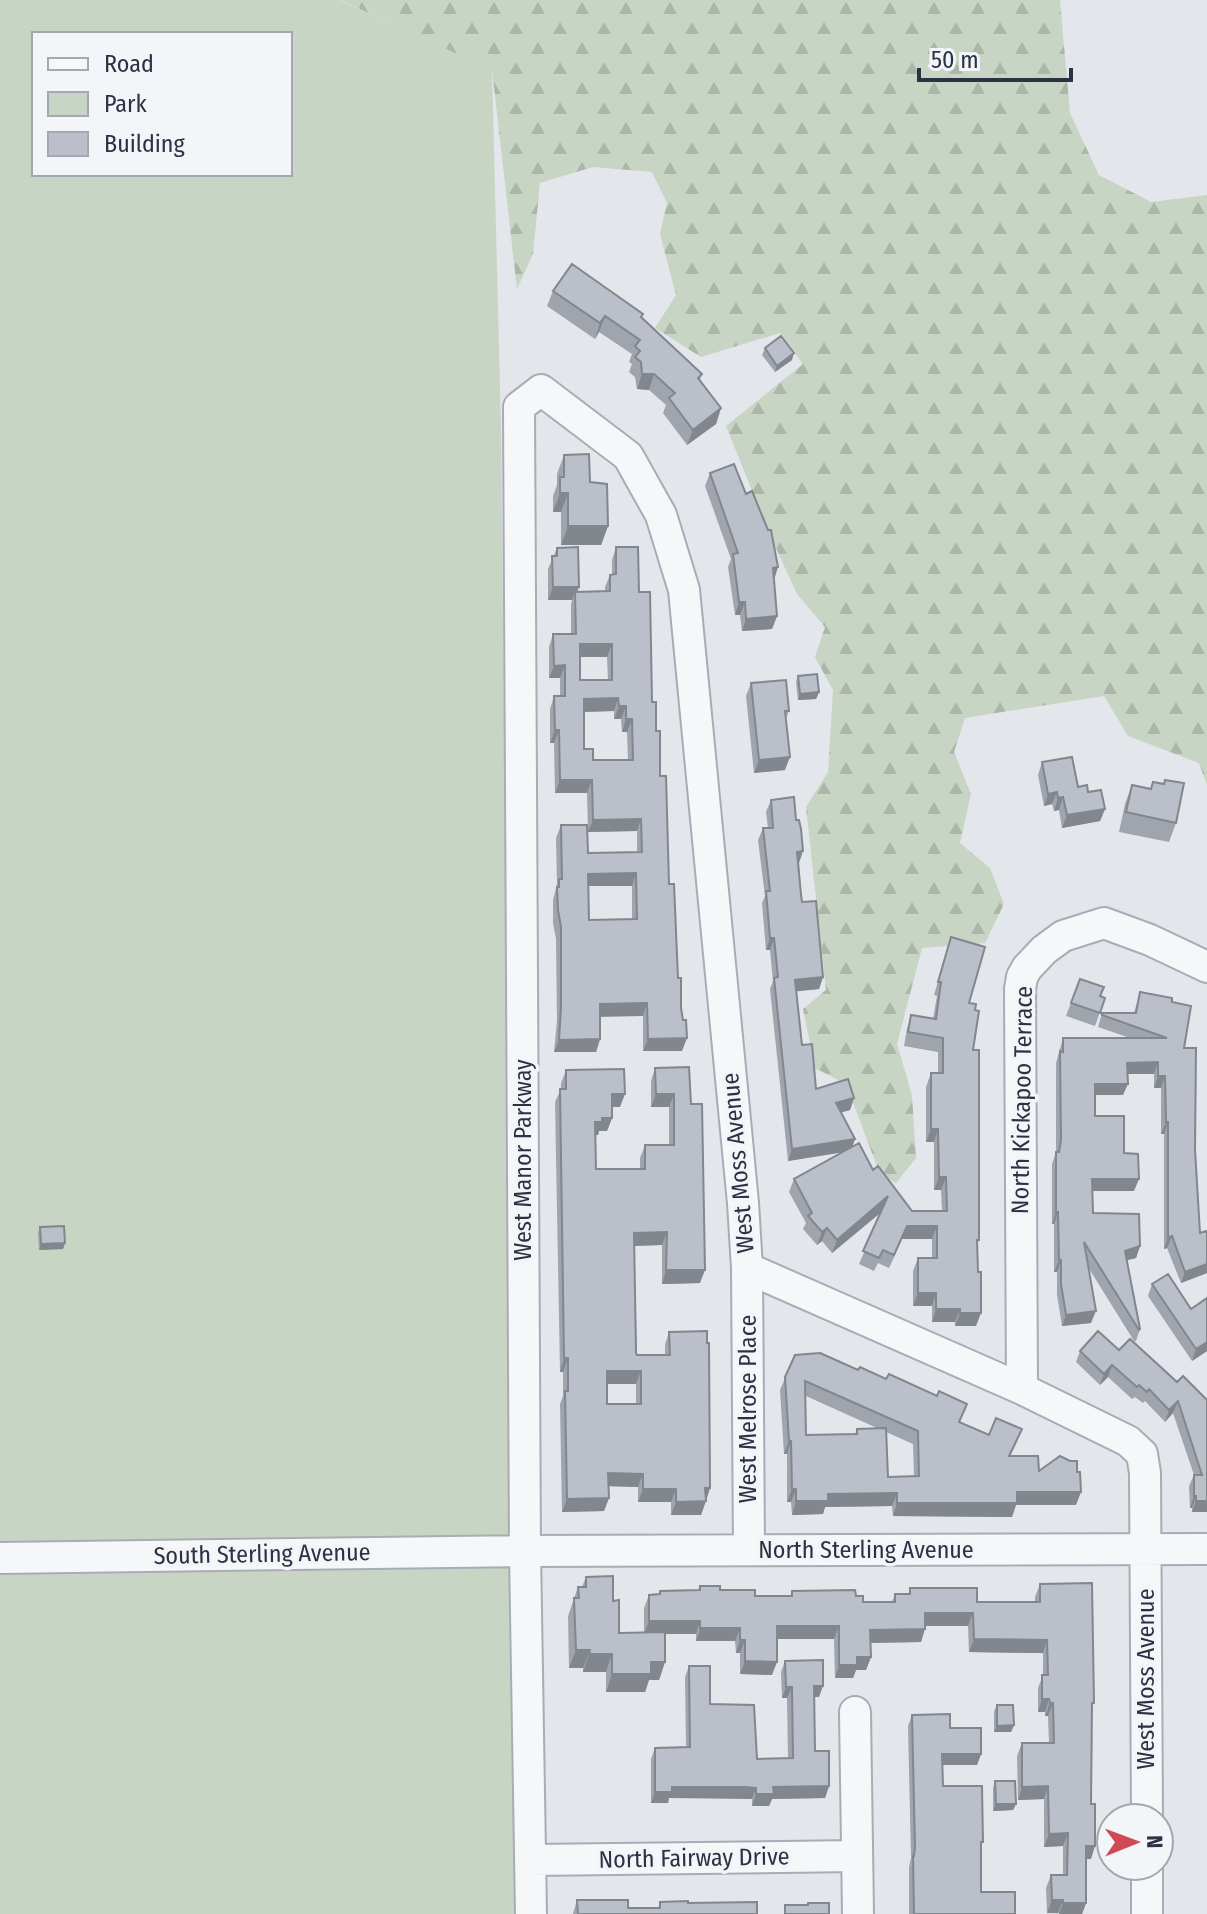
<svg xmlns="http://www.w3.org/2000/svg" width="1207" height="1914" font-family="'Fira Sans Condensed',sans-serif">
<defs>
<pattern id="forest-firs" width="22" height="20" patternUnits="userSpaceOnUse" patternTransform="scale(2)"><rect width="22" height="20" fill="#c8d5c4"/><path d="M5 1l3.5 6h-7zM16 11l3.5 6h-7z" fill="#acb7aa"/></pattern>
</defs>
<rect width="100%" height="100%" fill="#e3e6eb"/>
<path fill="#c8d5c4" fill-rule="evenodd" d="M0,0H339L492,69L501,428L517,1914H0ZM34,34H290V174H34Z"/>
<path fill="url(#forest-firs)" d="M340,0H1060L1070,113L1099,175L1151,202L1207,195V785L1199,763L1128,736L1104,696L965,718L954,752L971,794L960,843L990,868L1004,904L985,943L922,948L897,1044L912,1095L916,1158L896,1183L880,1174L846,1084L815,1068L803,1009L826,990L806,807L828,772L833,690L815,657L825,627L797,594L769,533L726,426L803,364L780,333L701,357L655,328L676,295L660,234L667,203L652,172L593,167L540,183L533,254L517,289L492,70Z"/>
<g fill="none" stroke-linecap="round" stroke-linejoin="round">
<g stroke="#a8acb6" stroke-width="34">
<path id="minor" d="M747,1268L1022,1389L1128,1441L1142,1454L1145,1473L1147,1818
M1022,1389L1020,989L1022,977L1027,968L1044,950L1063,936L1104,923L1150,940L1207,967
M0,1558L525,1551L1207,1549
M855,1712L858,1914
M531,1860L857,1856
M1147,1866V1914
M531,1914L525,1551L519,407L541,390L628,456L661,515L684,590L743,1203L747,1268L749,1550"/>
</g>
<use href="#minor" stroke="#f6f7f9" stroke-width="30"/>
</g>
<path fill="#a0a4ad" fill-rule="evenodd" d="M553,291L643,314L642,318L702,374L700,380L721,408L716,424L687,445L663,413L666,405L649,390L637,389L635,377L629,372L632,364L629,362L632,354L599,332L595,339L547,306Z
M765,348L792,360L775,372L762,355Z
M564,455L590,482L608,526L601,545H561V512H553V496L557,485V474Z
M710,473L774,580L777,616L772,629L742,631L740,615H735L728,567L731,559L705,486Z
M616,547L639,592L656,731L682,1051H643V1016H600V1039L596,1052H554L557,1021L556,939L553,923V900L557,884L556,838L561,825L588,853L637,852V831L588,832L587,793H555L554,743H550V709L554,696H560V678H549V647L553,634H571V605L572,600H548V569L557,548L579,587L577,592L605,591V587L610,575L612,574V560ZM580,657H607L608,680H580ZM614,711V719H621L622,732H627L628,760H593L584,749V712ZM588,886H632V920H589Z
M798,676L819,692L816,699L798,700L796,682Z
M751,683L789,711L786,718L785,770L754,773L746,696Z
M1042,762L1078,787L1088,792L1105,809L1100,821L1062,828L1059,810L1054,811L1052,804L1044,806L1038,775Z
M1165,780L1176,823L1169,842L1119,832L1125,804L1132,785L1151,789L1153,782L1163,784Z
M771,800L799,863L802,902L823,977L819,989L796,991L802,1045L816,1089L854,1098L850,1110L841,1112L853,1147L873,1170L912,1211H942L941,1190H934V1142H926V1087L931,1073H938V1052L904,1046L907,1029L911,1015L933,1019L937,996L934,995L951,937L969,1003L973,1050L979,1240L977,1244L976,1326H955V1322H932V1306H913V1271L918,1258H932V1239H902L889,1268L878,1263L874,1271L859,1264L882,1211L832,1253L822,1241L817,1245L803,1229L806,1223L789,1192L794,1179L842,1152L788,1161L770,989L773,981L770,950H766L762,903L765,896L758,840L763,828H768L766,812Z
M1080,979L1100,996L1105,998L1095,1026L1066,1016Z
M1140,992L1172,1002L1184,1048L1195,1150L1200,1233H1207V1273L1181,1283L1167,1248L1164,1249V1134H1161V1088H1154V1074H1127L1123,1095H1095V1116L1124,1153L1134,1191H1092L1093,1213L1140,1246L1136,1258L1126,1260L1140,1329L1136,1341H1134L1088,1267L1091,1323L1062,1326L1057,1295V1272H1054V1224H1052V1164L1056,1152V1063L1063,1038H1130L1098,1027L1102,1013H1134Z
M689,1067L700,1283L662,1284V1245L634,1246L637,1355H665V1345L669,1332L710,1488L701,1515H671V1502H638V1487L608,1486L609,1498L604,1511L562,1512L560,1404L563,1396V1372H560L555,1102L561,1089V1083L566,1070L620,1107H612V1118L607,1131H599L598,1135H595L596,1169H640V1158L645,1145H669V1107H651V1081L655,1068ZM607,1384H636V1404H607Z
M40,1227L65,1243L63,1249L39,1250L38,1233Z
M1152,1284L1191,1309L1207,1351L1192,1361L1148,1296Z
M1119,1350L1177,1382L1207,1400V1512H1192V1508H1190L1189,1486L1194,1475L1173,1413L1165,1422L1145,1401L1143,1403L1135,1397L1132,1399L1108,1377L1100,1385L1076,1362L1080,1351Z
M795,1355L960,1422L989,1435L1017,1442L1010,1456L1039,1471L1076,1505H1016L1012,1517L893,1516L892,1506L825,1507L823,1514L792,1515L791,1502H787V1454H784L780,1390ZM806,1396L877,1428L857,1429L855,1434L806,1435ZM886,1432L913,1444L914,1477H888Z
M586,1577L613,1601L619,1633L644,1632V1608L649,1595L659,1594L660,1591L698,1590L700,1586L755,1596H790L792,1591L856,1596L863,1602H892L895,1594H908L910,1588L977,1602H1035V1597L1040,1584L1092,1709L1091,1859H1086V1903L1082,1914L1047,1913L1046,1888L1051,1875H1063V1846L1044,1847V1799L1018,1800L1017,1756L1022,1743H1049L1048,1716H1045V1712H1038V1688L1043,1675V1653L969,1652L968,1626H925L921,1642L871,1643V1657L866,1670H856L853,1678H835L834,1639H777L772,1675L740,1674V1653H736L735,1641H696V1634H665V1662L659,1680H649L645,1692H606V1672H583V1668H569L568,1616L578,1587H582Z
M785,1661L819,1697H814L815,1751L829,1786L825,1798L772,1799L769,1806H752V1799L741,1798H669L668,1803H651V1759L655,1748L686,1747L685,1677L689,1666L710,1704L757,1759H788L787,1698H782L781,1672Z
M997,1705L1014,1725L1011,1732H994V1711Z
M912,1715L950,1728L981,1754L977,1765H942L943,1786L981,1848V1892L1015,1914H909V1867L911,1858L908,1726Z
M995,1781L1016,1804L1013,1810L993,1811V1788Z
M577,1900L628,1908H658L660,1902L688,1903L757,1914H573Z"/>
<path fill="#82868d" d="M605,316L599,332L595,339L600,323Z
M794,353L792,360L775,372L777,366Z
M642,374H654L649,390L637,389Z
M721,408L716,424L687,445L693,430Z
M560,493H568L561,512H553Z
M568,526H608L601,545H561Z
M778,567L774,580L773,568Z
M553,587H579L575,597V592L572,600H548Z
M739,602H745L740,615H735Z
M777,616L772,629L742,631L746,619Z
M580,644H612L607,657H575Z
M565,665L560,678H549L554,666Z
M819,692L816,699L798,700L800,694Z
M618,698L614,711L579,712L584,699Z
M619,706H626L621,719H614Z
M626,719H632L627,732H622Z
M555,730H559L554,743H550Z
M790,757L785,770L754,773L759,760Z
M560,780H592L587,793H555Z
M1057,792L1052,804L1044,806L1048,794Z
M1063,797L1059,810L1054,811L1058,798Z
M1105,809L1100,821L1062,828L1067,815Z
M641,819L637,831L588,832L593,820Z
M803,851L799,863L793,864L797,852Z
M636,873L632,886H583L588,874Z
M770,938H774L770,950H766Z
M823,977L819,989L791,992L795,980Z
M647,1003L643,1016L595,1017L600,1004Z
M687,1038L682,1051H643L648,1039Z
M600,1039L596,1052H554L559,1040Z
M1158,1062L1154,1074H1123L1127,1063Z
M1158,1076H1165L1161,1088H1154Z
M1095,1084H1128L1123,1095H1090Z
M612,1094H625L620,1107H607Z
M656,1094H674L669,1107H651Z
M854,1098L850,1110L832,1115L836,1103Z
M602,1118H612L607,1131H599L598,1135H590L595,1122Z
M1166,1122H1168L1164,1134H1161Z
M931,1129H938L934,1142H926Z
M855,1139L851,1151L788,1161L792,1149Z
M939,1177H946L941,1190H934Z
M1092,1179H1139L1134,1191H1088Z
M888,1196L884,1210L832,1253L837,1240Z
M1056,1212H1058L1054,1224H1052Z
M907,1226H937L932,1239H902L889,1268Z
M827,1228L822,1241L817,1245L822,1232Z
M667,1232L662,1245L629,1246L634,1233Z
M1172,1236L1167,1248L1164,1249L1168,1238Z
M65,1243L63,1249L39,1250L41,1244Z
M1140,1246L1136,1258L1120,1262L1125,1251Z
M1059,1260H1061L1057,1272H1054Z
M1207,1264V1273L1181,1283L1185,1272Z
M666,1270H705L700,1283L662,1284Z
M918,1293H936L932,1306H913Z
M936,1309H960L955,1322H932Z
M1096,1311L1091,1323L1062,1326L1066,1315Z
M960,1313H981L976,1326H955Z
M1207,1342V1351L1192,1361L1196,1349Z
M564,1358H568L563,1372H560Z
M1112,1365L1108,1377L1100,1385L1104,1374Z
M607,1371H641L636,1384H602Z
M1178,1401L1173,1413L1165,1422L1169,1410Z
M789,1441H791L787,1454H784Z
M608,1473L643,1474L638,1487L603,1486Z
M705,1488H710L706,1501Z
M643,1489H676L671,1502H638Z
M792,1489H796L791,1502H787Z
M1017,1492H1081L1076,1505H1016L1012,1517L893,1516L897,1503Z
M897,1493L892,1506L825,1507L823,1514L792,1515L796,1501L828,1494Z
M1194,1496H1196L1192,1508H1190Z
M609,1498L604,1511L562,1512L567,1499Z
M706,1501L701,1515H671L676,1502Z
M1196,1501H1207V1512H1192Z
M925,1613H973L968,1626H921Z
M649,1621H700L696,1634H644Z
M777,1626H839L834,1639H772Z
M700,1628H740L735,1641H696Z
M925,1629L921,1642L866,1643L870,1630Z
M974,1639L1047,1640L1043,1653L969,1652Z
M740,1640H745L740,1653H736Z
M576,1650H590L583,1668H569Z
M589,1654H612L606,1672H583Z
M857,1657H871L866,1670H856L853,1678H835L839,1665Z
M745,1661L777,1662L772,1675L740,1674Z
M651,1662H665L659,1680H649L645,1692H606L612,1674Z
M814,1686H823L819,1697H810Z
M786,1687H792L787,1698H782Z
M1042,1699H1049L1045,1712H1038Z
M1050,1703H1053L1048,1716H1045Z
M1014,1725L1011,1732H994L997,1726Z
M942,1754H981L977,1765H938Z
M829,1786L825,1798L772,1799L769,1806H752L756,1794L773,1787Z
M1048,1786L1044,1799L1018,1800L1022,1787Z
M672,1787L756,1788L752,1799L669,1798L668,1803H651L655,1792Z
M996,1804H1016L1013,1810L993,1811Z
M1068,1833L1063,1846L1044,1847L1049,1834Z
M1086,1846H1095L1091,1859H1081Z
M1052,1900H1063L1058,1913H1047Z
M1063,1903H1086L1082,1914H1059Z"/>
<path fill="#babfc9" stroke="#82868d" stroke-width="2" fill-rule="evenodd" d="M572,264L643,314L641,317L702,374L698,378L721,408L693,430L669,398L675,393L654,374H642L641,362L635,357L640,351L635,346L640,340L605,316L600,323L553,291Z
M781,336L794,353L777,366L765,348Z
M589,454L590,482L607,484L608,526H568V493H560V477H564V455Z
M734,464L746,494L752,491L768,530H771L778,567L773,568L777,616L746,619L745,602H739L733,554L738,553L710,473Z
M578,547L579,587H553L552,556H557V548Z
M616,547H638L639,592H650L652,702H656V731H660V776H666L669,884H674L678,978H681V1008L683,1020H686L687,1038L648,1039L647,1003L600,1004V1039L559,1040L561,1008V927L558,910L557,887H559V879H562L561,825H587L588,853L642,852L641,819L593,820L592,780H560L559,730H555L554,696H565V665L554,666L553,634H576L575,592L610,591V575L616,574ZM580,644H612V680H580ZM618,698L619,706H626V719H632L633,760H593V749H584V699ZM636,873L637,919L589,920L588,874Z
M817,674L819,692L800,694L798,676Z
M786,680L789,711H785L790,757L759,760L751,683Z
M1072,757L1078,787L1087,785L1088,792L1101,790L1105,809L1067,815L1063,797L1058,798L1057,792L1048,794L1042,762Z
M1165,780L1184,783L1176,823L1126,812L1132,785L1151,789L1153,782L1164,784Z
M794,797L796,820H799L801,829L803,851L797,852L801,895L802,902L816,901L823,977L795,980L802,1045L812,1044L816,1089L848,1079L854,1098L836,1103L855,1139L792,1149L774,978L778,977L774,938H770L766,891H770L763,828H773L771,800Z
M951,937L985,947L969,1003L976,1004L975,1010L979,1011L973,1050H979V1240H977L978,1272H981V1313H960V1309H936V1293H918V1258H937V1226H907L894,1255L883,1250L879,1258L863,1251L888,1196L837,1240L827,1228L822,1232L808,1216L812,1213L794,1179L859,1143L873,1170L878,1166L912,1211H947L946,1177H939L938,1129H931V1073H943V1038L908,1032L911,1015L936,1019L941,982H938Z
M1080,979L1104,987L1100,996L1105,998L1100,1013L1071,1003Z
M1140,992L1172,998V1002L1191,1006L1184,1048H1196L1195,1150L1200,1233L1206,1231L1207,1233V1264L1185,1272L1172,1236L1168,1238V1122H1166L1165,1076H1158V1062L1127,1063L1128,1084H1095V1116H1124V1153L1138,1154L1139,1179H1092L1093,1213L1139,1214L1140,1246L1125,1251L1140,1329L1139,1330L1084,1242L1096,1311L1066,1315L1061,1284V1260H1059L1058,1212H1056V1152H1059L1061,1140L1060,1051L1063,1052V1038H1167L1102,1015V1013H1136Z
M689,1067L691,1104H702L705,1270H666L667,1232L634,1233L636,1353L637,1355H670L669,1332L707,1331V1343H709L710,1488H705L706,1501L676,1502V1489H643V1474L608,1473L609,1498L567,1499L565,1391H568V1358H564L560,1089H566V1070L624,1069L625,1094H612V1118H602V1122H595L596,1169H645V1145H674V1094H656L655,1068ZM607,1371H641V1404H607Z
M64,1226L65,1243L41,1244L40,1227Z
M1168,1274L1191,1309L1207,1298V1342L1196,1349L1152,1284Z
M1098,1331L1119,1350L1130,1339L1177,1382L1183,1376L1207,1400V1501H1196V1496H1194V1475H1202L1178,1401L1169,1410L1149,1389L1147,1392L1139,1385L1137,1387L1112,1365L1104,1374L1080,1351Z
M820,1353L858,1370L860,1367L886,1379L889,1374L937,1396L939,1391L967,1404L959,1422L989,1435L996,1418L1022,1429L1009,1456H1038L1039,1471L1060,1456L1070,1461H1077V1472H1080L1081,1492H1017V1503H897V1493L828,1494V1501H796V1489H792L791,1441H789L785,1377L795,1355ZM805,1381L918,1431L919,1476L888,1477L886,1428L857,1429V1434L806,1435Z
M613,1576V1601L619,1600V1633L665,1632V1662H651V1674H612V1654H589L590,1650H576L574,1598H579L578,1587H586V1577Z
M1092,1583L1094,1703H1092L1091,1804H1095V1846H1086V1903H1063V1900H1052L1051,1875H1067L1068,1833L1049,1834L1048,1786L1022,1787V1743H1054L1053,1703H1050L1049,1699H1042V1675H1048L1047,1640L974,1639L973,1613H925V1629L870,1630L871,1657H857V1665H839V1626H777V1662L745,1661V1640H740V1628H700V1621H649V1595L660,1594V1591L700,1590V1586H720V1590H755V1596H792V1591L855,1590L856,1596H863V1602H895V1594H910V1588H977V1602H1040V1584Z
M823,1660V1686H814L815,1751H829V1786L773,1787L774,1794H756V1788L745,1787H672V1792H655V1748L690,1747L689,1666H710V1704L754,1705L757,1759L793,1758L792,1687H786L785,1661Z
M997,1705H1013L1014,1725L997,1726Z
M950,1714V1728H981V1754H942L943,1786H982L983,1842H981V1892H1015V1914H914L913,1856H914L915,1847L912,1715Z
M995,1781H1015L1016,1804H996Z
M577,1900H628V1908H660V1902L688,1901V1903L757,1902V1914H578Z
M808,1903H829V1914H785V1905H808Z"/>
<g text-anchor="middle" dominant-baseline="central" stroke-width="7" stroke-linejoin="round" paint-order="stroke">
<g font-size="24" fill="#2b3244" stroke="#f3f5f8">
<text transform="translate(1022 1100) rotate(-89)">North Kickapoo Terrace</text>
<text transform="translate(523 1160) rotate(-90)">West Manor Parkway</text>
<text transform="translate(738 1163) rotate(-95)">West Moss Avenue</text>
<text transform="translate(748 1409) rotate(-90)">West Melrose Place</text>
<text x="866" y="1550">North Sterling Avenue</text>
<text transform="translate(262 1554) rotate(-1)">South Sterling Avenue</text>
<text transform="translate(1146 1679) rotate(-90)">West Moss Avenue</text>
<text transform="translate(694 1858) rotate(-1)">North Fairway Drive</text>
</g>
</g>
<rect x="32" y="32" width="260" height="144" fill="#f3f5f8" stroke="#a3a7b0" stroke-width="2"/>
<rect x="48" y="58" width="40" height="12" fill="#f6f7f9" stroke="#a3a7b0" stroke-width="2"/>
<text x="104" y="72" font-size="24" fill="#2b3244">Road</text>
<rect x="48" y="92" width="40" height="24" fill="#c8d5c4" stroke="#a3a7b0" stroke-width="2"/>
<text x="104" y="112" font-size="24" fill="#2b3244">Park</text>
<rect x="48" y="132" width="40" height="24" fill="#babfc9" stroke="#a3a7b0" stroke-width="2"/>
<text x="104" y="152" font-size="24" fill="#2b3244">Building</text>
<g transform="translate(1135 1842) rotate(89)"><circle r="38" fill="#f3f5f8" stroke="#a3a7b0" stroke-width="2"/>
<path d="M0-6L14 30L0 20L-14 30Z" fill="#cf4a55"/>
<text y="-12" font-size="22" font-weight="bold" text-anchor="middle" fill="#2b3244">N</text>
</g>
<path d="M919 68v12h152v-12" fill="none" stroke="#2b3244" stroke-width="4"/>
<text x="931" y="68" font-size="24" fill="#2b3244" stroke="#f3f5f8" stroke-width="6" paint-order="stroke">50 m</text>
</svg>
